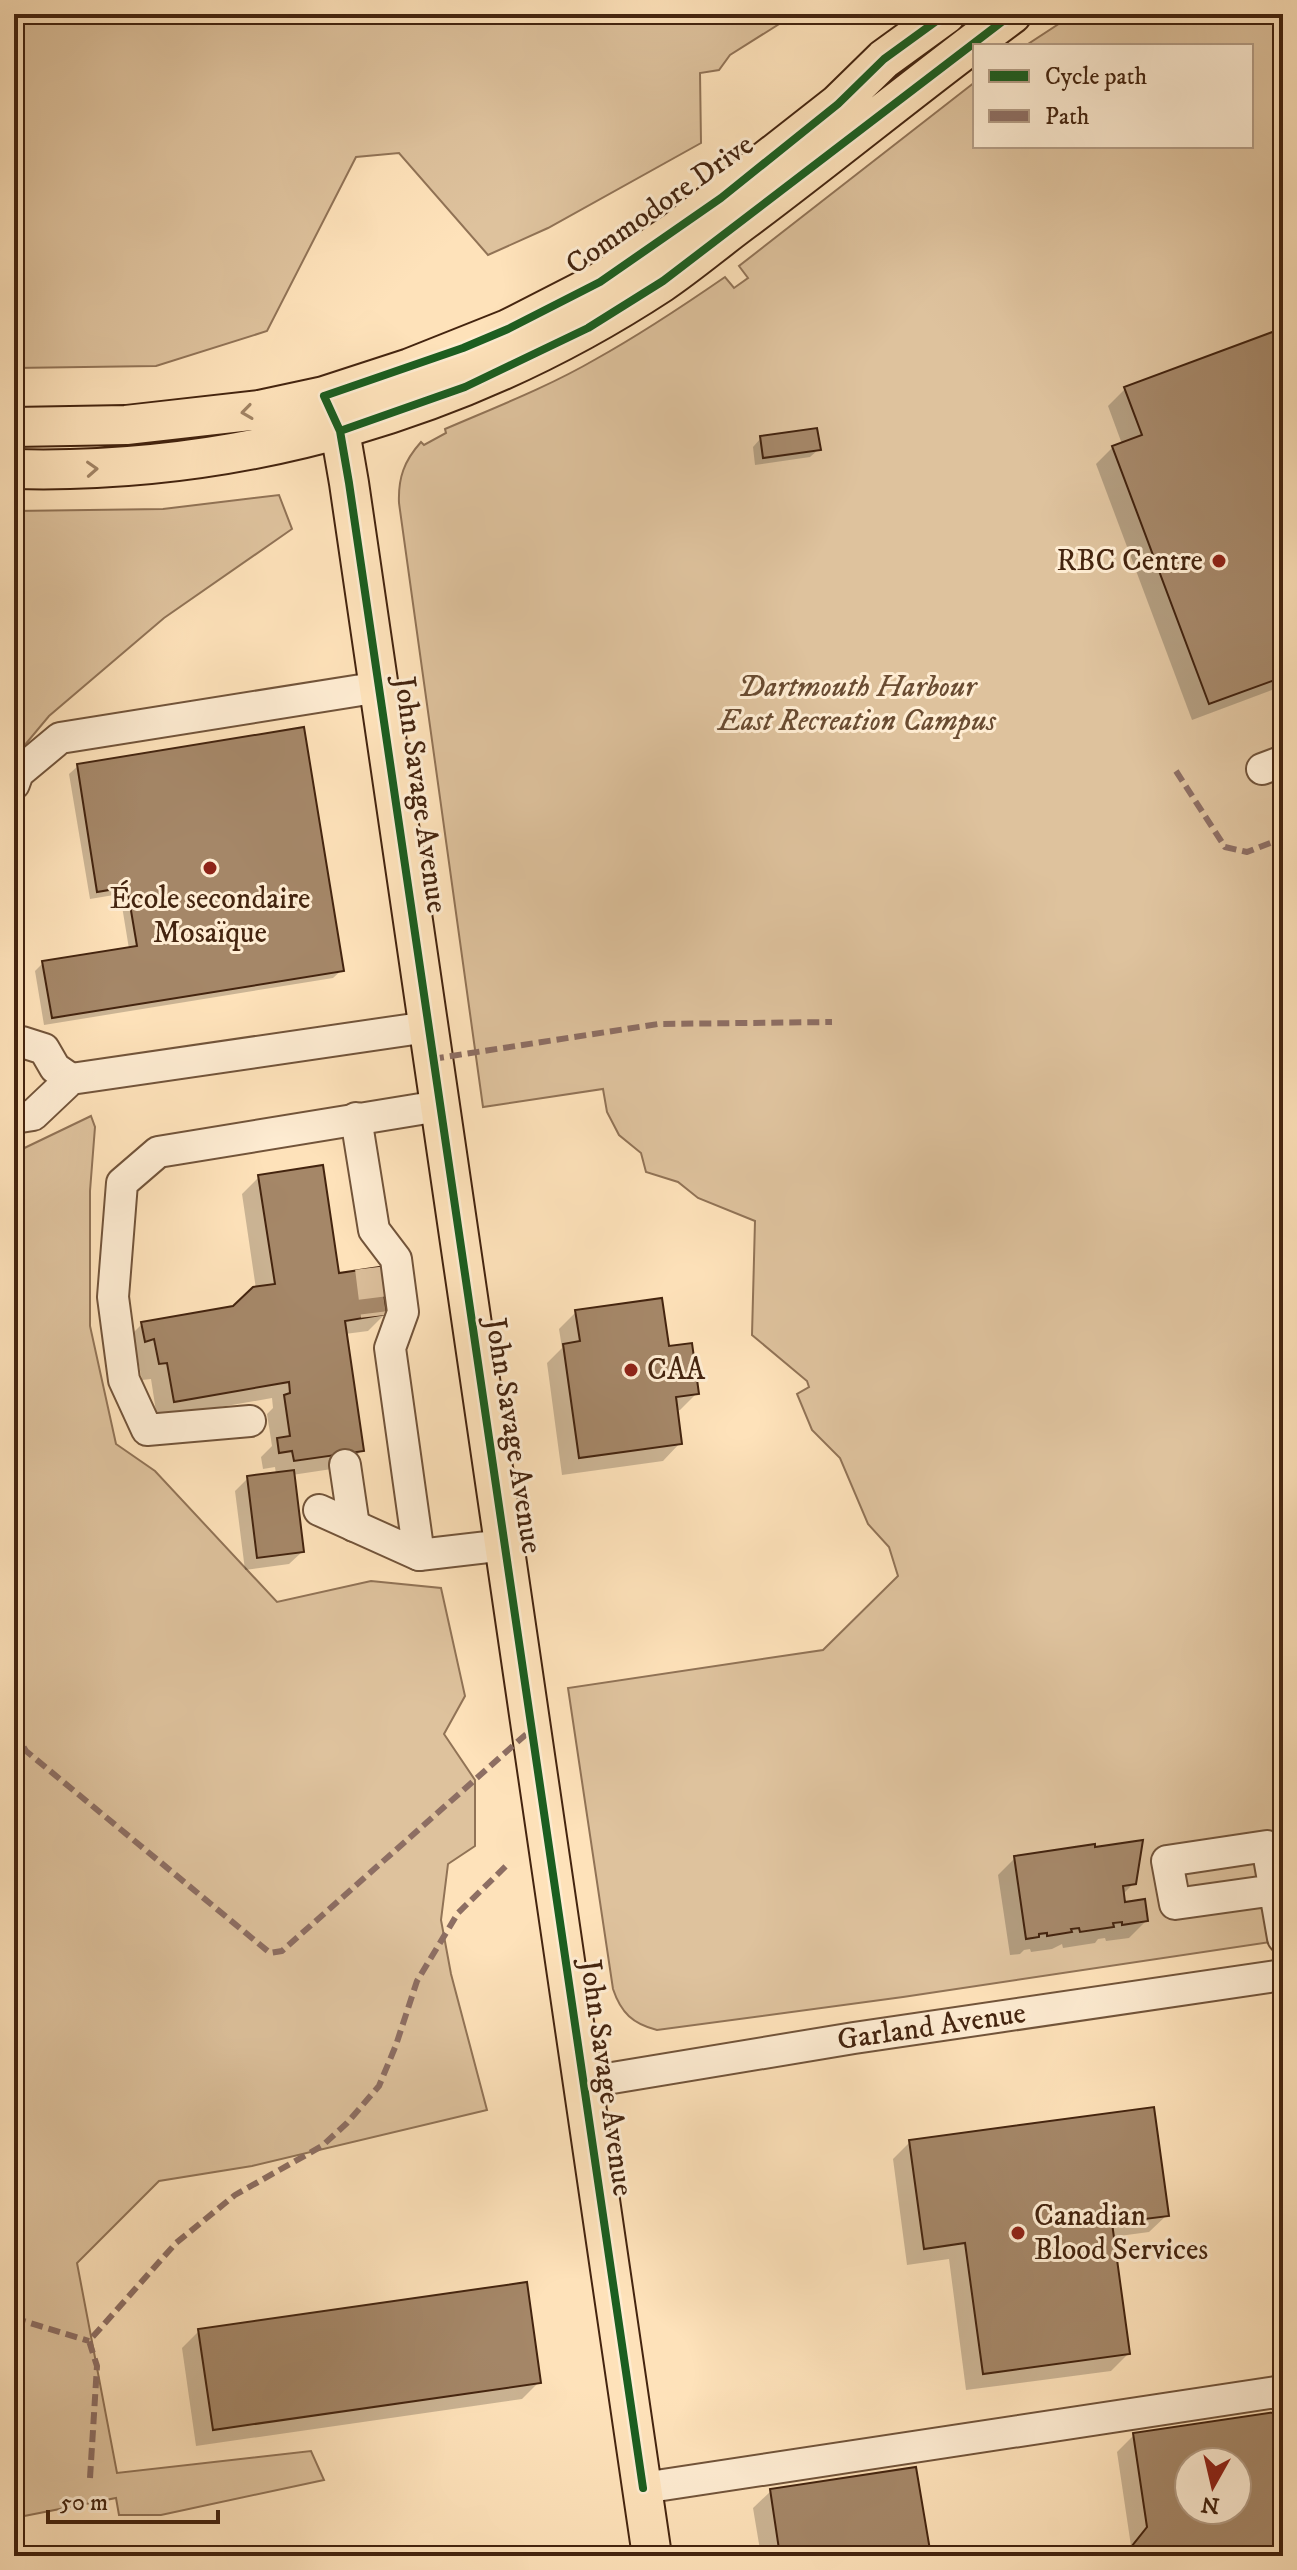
<svg xmlns="http://www.w3.org/2000/svg" width="1297" height="2570" font-family="'IM FELL DW Pica',serif">
<rect width="100%" height="100%" fill="#fee2ba"/>
<filter id="stains"><feTurbulence type="fractalNoise" baseFrequency=".0025" numOctaves="4"/><feColorMatrix values="0 0 0 0 .2 0 0 0 0 .09 0 0 0 0 .02 0 0 0 .5 -.17"/></filter>
<radialGradient id="worn" r=".72"><stop offset=".6" stop-color="#630" stop-opacity="0"/><stop offset="1" stop-color="#630" stop-opacity=".3"/></radialGradient>
<path fill="#dec29d" stroke="#917356" stroke-width="2" d="M14,14H795L730,55L719,70L700,73L701,143L548,228L488,255L399,153L356,157L267,331L156,366L14,368Z
M1074,14H1283V1940L903,1997L657,2030C633,2024 621,2013 613,1989L568,1688L823,1650L898,1576L889,1547L868,1524L840,1458L812,1430L797,1394L809,1387L807,1381L752,1335L755,1221L698,1198L678,1182L646,1172L641,1153L619,1135L607,1112L603,1089L483,1107L399,503C398,478 404,461 421,442L424,445L446,433L445,429C496,407 548,387 596,359C641,334 683,306 725,277L734,288L748,278L739,266L975,82V146H1251V46H1025Z
M279,495L292,529L164,618L49,716L14,758V511L163,509Z
M91,1116L95,1127L90,1191V1326L116,1444L155,1471L277,1602L371,1581L441,1588L465,1696L444,1734L475,1780V1846L448,1864L441,1920L451,1974L487,2110L252,2166L159,2181L77,2263L117,2473L311,2451L324,2480L161,2515H119L116,2498L14,2518V1153Z"/>
<path fill="#0003" fill-rule="evenodd" d="M1283,330V686L1192,720L1096,464L1113,447L1122,444L1108,406L1125,389Z
M761,438L819,449L810,457L755,465L753,447Z
M78,766L342,970L333,978L44,1025L35,971L43,963L129,949L120,894L90,899L69,774Z
M259,1177L338,1275L385,1314L368,1331L345,1334L362,1450L345,1467L292,1475L302,1552L289,1564L245,1570L235,1491L248,1478L276,1474L275,1467L263,1469L261,1457L272,1446L267,1414L273,1408L272,1398L157,1418L151,1379L142,1380L137,1355L128,1357L125,1341L142,1324L234,1307L256,1289L242,1194Z
M576,1312L667,1348L697,1393L680,1410L675,1411L680,1443L663,1461L562,1475L547,1363L562,1348L559,1329Z
M1015,1858L1134,1883L1122,1895L1124,1904L1146,1921L1129,1938L1106,1941L1105,1938L1098,1939L1095,1943L1063,1948L1062,1944L1052,1949L1031,1952L1030,1949L1024,1950L1020,1954L1010,1955L998,1875Z
M910,2142L1167,2215L1149,2232L1112,2237L1128,2354L1111,2371L966,2390L949,2259L907,2265L893,2159Z
M199,2331L539,2382L522,2399L196,2446L182,2348Z
M1283,2413V2556H1123L1131,2546L1117,2452L1134,2435ZM1189,2462H1237V2510H1189Z
M771,2491L928,2556H761L753,2508Z"/>
<path fill="#a58768" stroke="#44240f" stroke-width="2" fill-rule="evenodd" d="M1283,328V677L1209,704L1112,446L1142,435L1124,387Z
M817,428L821,450L763,458L760,436Z
M304,727L344,971L52,1018L42,961L137,946L127,887L97,892L77,764Z
M323,1165L339,1273L380,1267L387,1314L345,1321L364,1451L294,1461L292,1451L279,1453L277,1438L290,1436L284,1395L290,1393L289,1382L174,1402L167,1363L159,1364L154,1339L145,1342L141,1322L233,1306L253,1287L275,1284L258,1175Z
M662,1298L669,1346L692,1343L699,1394L676,1397L682,1444L579,1458L563,1344L580,1341L575,1310Z
M294,1470L304,1552L257,1558L247,1476Z
M1143,1840L1136,1884L1123,1886L1125,1902L1145,1899L1148,1921L1122,1925V1922L1113,1923L1114,1927L1080,1932L1079,1928L1071,1929L1072,1932L1047,1936V1933L1039,1934V1937L1026,1939L1014,1856L1095,1844V1847Z
M1154,2107L1169,2216L1112,2223L1130,2354L983,2374L965,2243L924,2249L909,2140Z
M527,2282L541,2383L213,2430L198,2329Z
M1283,2411V2556H1124L1147,2527L1133,2433ZM1189,2462H1237V2510H1189Z
M916,2467L931,2556H780L770,2489Z"/>
<g fill="none" stroke-linecap="round" stroke-linejoin="round">
<path stroke="#d9bc98" stroke-width="30" stroke-dasharray="30 15" stroke-linecap="butt" d="M370,1268L376,1316"/>
<g stroke="#72543a" stroke-width="34">
<g id="minor">
<path d="M1262,769L1283,761"/>
<path d="M14,784L18,773L60,738L380,687"/>
<path d="M14,1042H22L44,1049L55,1068L71,1079"/>
<path d="M14,1118L33,1115L71,1079L428,1027"/>
<path d="M250,1421L147,1430L124,1380L113,1297L122,1183L158,1152L439,1106"/>
<path d="M345,1465L354,1526"/>
<path d="M319,1510L419,1555L390,1348L403,1312L396,1259L374,1230L356,1118"/>
<path d="M419,1555L505,1545"/>
<path d="M1275,1890L1175,1904L1167,1861L1267,1846L1283,1938"/>
<path id="s1" d="M582,2083L854,2038L1283,1975"/>
<path d="M643,2488L1283,2391"/>
</g>
</g>
<g stroke="#44240f" stroke-width="42">
<path id="major" d="M324,396L340,431L349,483L652,2556
M14,427L126,425L259,410L324,396L410,368L508,329L600,282L676,231L838,104L884,59L946,14
M14,469C244,475 469,409 661,283C689,264 716,241 743,221C834,153 921,81 1012,14"/>
</g>
<use href="#minor" stroke="#feecd2" stroke-width="30"/>
<use href="#major" stroke="#fee2ba" stroke-width="38"/>
<path stroke="#8d6e63" stroke-width="6" stroke-dasharray="12 6" stroke-linecap="butt" d="M1176,771L1225,847L1247,852L1283,838
M432,1059L658,1024L832,1022
M14,1732L26,1751L270,1953L282,1951L532,1729
M14,2318L89,2341
M90,2478L97,2366L89,2341L176,2243L235,2195L322,2146L347,2123L379,2086L396,2045L417,1981L458,1913L508,1864"/>
<g stroke="#feecd2" stroke-width="13">
<path id="cycleway" d="M340,431L465,387L588,328L663,281L1012,14
M643,2488L349,483L340,431L324,396L463,348L508,329L600,282L721,198L838,104L884,59L946,14"/>
</g>
<use href="#cycleway" stroke="#1b5e20" stroke-width="8"/>
</g>
<defs><path id="oneway-chevron" d="M-2-3.5L2.5 0L-2 3.5" fill="none" stroke-width="1.6" stroke-linecap="round" stroke-linejoin="round" transform="scale(2)"/></defs>
<g stroke="#a18364">
<use href="#oneway-chevron" transform="translate(247 412) rotate(172)"/>
<use href="#oneway-chevron" transform="translate(92 469) rotate(-3)"/>
</g>
<g fill="#8f2418" stroke="#feecd2" stroke-width="3">
<circle cx="1219" cy="561" r="8"/>
<circle cx="210" cy="868" r="8"/>
<circle cx="631" cy="1370" r="8"/>
<circle cx="1018" cy="2233" r="8"/>
</g>
<g text-anchor="middle" dominant-baseline="central" stroke-width="6" stroke-linejoin="round" paint-order="stroke">
<g font-size="30" fill="#44240f" stroke="#feecd2">
<text transform="translate(660 205) rotate(-35)">Commodore Drive</text>
<text transform="translate(420 795) rotate(82)">John Savage Avenue</text>
<text transform="translate(513 1436) rotate(81)">John Savage Avenue</text>
<text stroke="none"><textPath href="#s1" startOffset="354">Garland Avenue</textPath></text>
<text transform="translate(606 2078) rotate(82)">John Savage Avenue</text>
</g>
<g font-size="30" fill="#44240f" stroke="#feecd2" text-anchor="start">
<text x="1203" y="561" text-anchor="end">RBC Centre</text>
<text x="210" y="899" text-anchor="middle">École secondaire<tspan x="210" dy="34">Mosaïque</tspan></text>
<text x="647" y="1370">CAA</text>
<text x="1034" y="2216">Canadian<tspan x="1034" dy="34">Blood Services</tspan></text>
</g>
<g font-size="30" font-style="italic" fill="#6a4c32" stroke="#feecd2">
<text x="857" y="687">Dartmouth Harbour<tspan x="857" dy="34">East Recreation Campus</tspan></text>
</g>
</g>
<rect width="1297" height="2570" fill="none" stroke="#fee2ba" stroke-width="48"/>
<rect x="16" y="16" width="1265" height="2538" fill="none" stroke="#44240f" stroke-width="4"/>
<rect x="24" y="24" width="1249" height="2522" fill="none" stroke="#44240f" stroke-width="2"/>
<rect x="973" y="44" width="280" height="104" fill="#feecd2" stroke="#b49c84" stroke-width="2"/>
<rect x="989" y="70" width="40" height="12" fill="#1b5e20" stroke="#b49c84" stroke-width="2"/>
<text x="1045" y="84" font-size="24" fill="#44240f">Cycle path</text>
<rect x="989" y="110" width="40" height="12" fill="#8d6e63" stroke="#b49c84" stroke-width="2"/>
<text x="1045" y="124" font-size="24" fill="#44240f">Path</text>
<g transform="translate(1213 2486) rotate(188)"><circle r="38" fill="#feecd2" stroke="#b49c84" stroke-width="2"/>
<path d="M0-6L14 30L0 20L-14 30Z" fill="#8f2418"/>
<text y="-12" font-size="22" font-weight="bold" text-anchor="middle" fill="#44240f">N</text>
</g>
<path d="M48 2510v12h170v-12" fill="none" stroke="#44240f" stroke-width="4"/>
<text x="60" y="2510" font-size="24" fill="#44240f" stroke="#feecd2" stroke-width="6" paint-order="stroke">50 m</text>
<rect width="100%" height="100%" filter="url(#stains)"/>
<rect width="100%" height="100%" fill="url(#worn)"/>
</svg>
